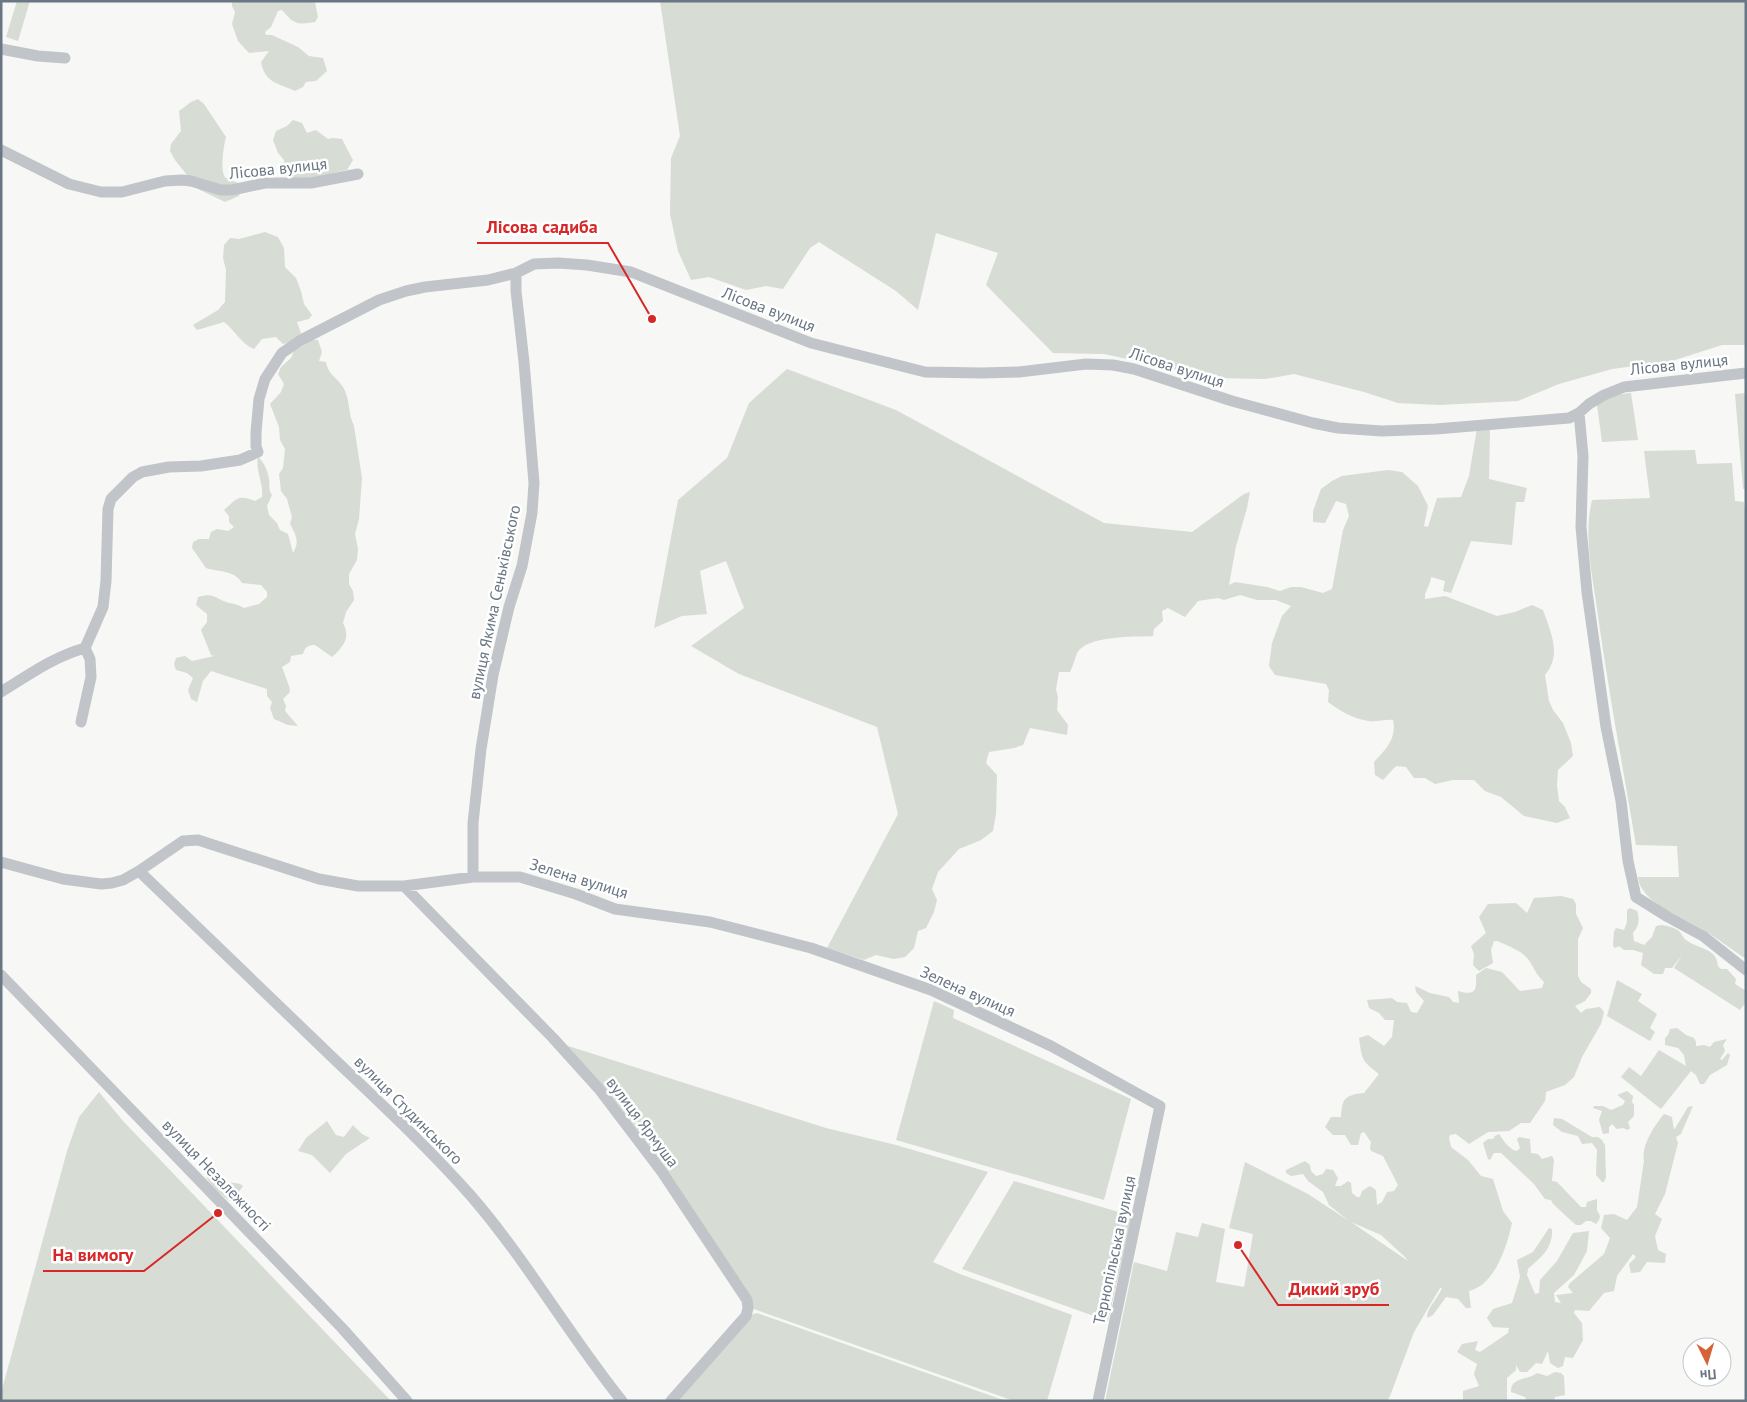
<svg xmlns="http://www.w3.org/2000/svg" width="1747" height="1402" font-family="'PT Sans',sans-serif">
<rect width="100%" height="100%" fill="#f7f7f5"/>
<path fill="#d7dcd4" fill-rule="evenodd" d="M17,1H30L18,41L6,37Z
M232,1L315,2L318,17L315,22C296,25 294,24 282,10L278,11L271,27L265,32L266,35H272L298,47L309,56L323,58L327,71L316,81L306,82L303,87L295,91C278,83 265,83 261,62L269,51L249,53L238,41L232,24L235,12L232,6Z
M660,1H1746V345H1722L1672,361L1612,369L1559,384L1518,401L1439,405L1398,403L1364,392L1294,374L1265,379L1215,378L1104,354L1053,353L986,285L998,253L936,233L918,310L896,291L819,242L810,248L783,289L766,286L746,290L709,277L691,280L678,251L670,214L671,158L680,136Z
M198,99L204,104L226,137C224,144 219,173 226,178C230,180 234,181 238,183L241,190L239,196L225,202L198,189L175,160L170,151L171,144L181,131L179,111L191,102Z
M293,120L302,123L307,133L316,130L328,139L333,138L342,139L353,160L347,170C335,171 323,178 310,179C302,179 298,176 290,180L285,175L284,160L278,153L273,140L276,131L287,126Z
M265,232L278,237L284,248L285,267L296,278L301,291L304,304L312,315L309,319L297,322L301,333L293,341L283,344L276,337L262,339L254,349C241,344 235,330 224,322L197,330L193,325L218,310L225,302L226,270L223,258L224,245L230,238L239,239Z
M310,339L318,340L322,352L319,361L326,362C329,376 336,376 343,387C350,398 348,414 354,426L362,478L359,519L355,534L358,549L357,560L349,574V584L353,591L354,600L346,612L343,623C351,638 343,647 332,657L315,645C308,645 305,647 303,654L291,656L290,662L282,667L289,686L290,692L283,699L286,706L285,711L298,726L288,725L274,719L270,708L272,702L267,696V689L211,671L203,681L197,702L191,699L188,690L193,678L187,673L176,670L174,664L176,658L185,656L192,661L214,656L211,655L201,630L207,622V614L196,605L198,597C215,592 215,599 229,603C235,604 239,605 244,608L259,604L267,597V592L261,585L242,583C235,570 218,572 206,568L192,548L193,542L199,539H209L211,532L217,529L228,531L234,527L229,522V516L224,510C237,499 237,494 255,501L262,497C264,484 255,470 258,457C264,462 268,471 269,479C270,486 268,489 272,495L267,506L269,515L277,523L280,530L288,534L293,553C300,542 296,535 290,524L292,517L287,499L281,491L279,474L283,468L285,449L280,440L279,427L270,404L281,392L284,384L278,374L281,367L291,358L294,351L304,345Z
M787,369L896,410L1104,523L1192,532L1244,494L1250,492L1247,508L1236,546L1229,585L1235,582L1267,587L1280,591L1291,587H1301L1323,593L1332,589L1343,530L1349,516L1346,504L1336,501L1325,523L1313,522V511L1321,489L1332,481L1342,476L1388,470L1402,472L1418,486L1428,506L1424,526L1428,527L1437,498L1461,497L1469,476L1477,428H1490L1489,479L1527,488L1524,502H1516L1512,545L1471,541L1451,593L1443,591L1445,581L1431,577C1431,585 1424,591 1425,599L1445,596L1497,616L1515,612L1532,605L1543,610C1551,633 1562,655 1545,675L1549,701L1553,710L1563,723L1571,743L1573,756L1558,770L1557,785L1559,801L1565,807L1570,818L1557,823L1524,816L1501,797L1485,791L1474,780H1453L1435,784L1425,778H1414L1406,767L1396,766L1383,780L1375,775L1374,762C1386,750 1397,738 1393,720C1385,719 1377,722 1369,721C1354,719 1340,711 1328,702L1329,690L1326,684L1275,675L1269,666L1272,643L1282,616L1291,606L1276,600H1257L1240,595L1224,600L1218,598L1198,601L1185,617L1168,608L1162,611L1163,621L1154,629L1153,636C1135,637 1087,635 1077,653C1075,659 1073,666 1070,672H1059L1056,689L1058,698L1057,710L1068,725L1067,735L1030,728L1023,745L1014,748L989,752L986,763L997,775L996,814L993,831L981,840L959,849L938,872L932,889L937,900L934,912L926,928L918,931L914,948L905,957L894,959L876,955L864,960L827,948L898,814L877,727L739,674L691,646L744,608L726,561L700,571L707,614L682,616L654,628L678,500L727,458L749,403Z
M1631,393L1638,440L1602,442L1597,405L1613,395Z
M1746,393V489H1743L1735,394Z
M1695,450L1697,464L1732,463L1735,501L1744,502L1746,523V959C1731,949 1716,937 1700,928C1682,917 1640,902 1638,877H1679L1677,846L1636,845C1623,769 1609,693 1598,616C1593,577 1583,538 1592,500L1650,498L1644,451Z
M1561,896L1573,899L1576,904V914L1583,928L1578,939V976L1581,982L1591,989V993L1585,1001L1575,1006L1581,1013L1586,1009L1600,1007L1604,1012L1601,1024L1582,1057L1574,1077L1565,1085L1546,1092L1545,1101L1530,1123H1521L1509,1131L1488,1132L1469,1144L1456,1134L1450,1135L1449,1138L1451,1147L1468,1160L1481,1176L1493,1179L1503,1211L1512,1223C1507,1246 1495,1285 1469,1291L1471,1308H1466L1458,1299L1446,1297L1433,1315L1427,1318C1427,1307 1438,1299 1442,1288H1440L1414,1332L1390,1396L1387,1401H1105L1134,1262L1167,1271L1176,1232L1198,1237L1202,1223L1225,1229L1216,1282L1244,1287L1253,1234L1229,1228L1245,1162L1308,1194L1349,1221L1329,1205L1323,1192L1308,1181L1303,1174L1291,1176L1286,1173V1170L1305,1161L1310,1165L1311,1171L1316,1176L1323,1174L1326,1169L1333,1170L1338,1178L1335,1186H1341L1348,1181L1351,1183L1352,1193L1357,1197H1360L1362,1191L1370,1186L1376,1190L1377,1205L1382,1202L1387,1192L1394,1191L1398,1185L1383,1156L1371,1151L1370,1148L1371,1142L1364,1132L1361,1133L1358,1145H1351L1345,1135H1333L1325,1127L1331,1117H1341C1342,1098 1345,1095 1364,1093L1379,1074C1362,1061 1362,1060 1359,1038L1368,1035L1384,1046L1392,1037L1394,1020H1385L1379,1013L1369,1008L1367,1000L1392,998L1397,1002L1407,1003L1411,1012L1417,1013L1424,1001L1416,992L1415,986L1430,993L1449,997L1453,1002L1459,1003L1458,991C1475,996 1477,991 1476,975L1486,968L1502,972L1520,991L1542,988L1544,982C1536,975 1534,967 1528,959C1522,951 1507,945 1497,941H1494L1491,950L1493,963L1479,971L1473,965L1474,954L1471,946L1486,933L1479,917L1488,904L1516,903L1527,913L1534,898ZM1351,1222L1381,1235L1405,1257L1408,1261Z
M1630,908L1637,911C1640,920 1639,926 1633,933L1634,941L1644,945L1652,937L1656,926C1663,924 1673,927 1679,931C1682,934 1683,938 1686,940C1698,949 1717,948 1718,966L1721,969H1727L1736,979L1735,984L1746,991V1002L1740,1010L1674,968L1682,955L1672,968H1665L1663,974H1654L1641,965L1643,953L1633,950H1624L1619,946L1615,948L1613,946L1614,932L1616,928L1624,930L1627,922V910Z
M1617,980L1642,994L1638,1001L1657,1014L1650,1028L1655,1032L1650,1041L1607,1016Z
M934,1001L954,1010L953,1018L1131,1099L1104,1200L896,1140Z
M1677,1028L1686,1035L1694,1038L1696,1042V1046L1704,1045L1710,1047L1714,1042L1727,1039L1723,1045L1725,1051L1720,1059L1722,1060L1728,1053L1730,1055L1727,1065L1710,1075L1704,1084H1700L1696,1075L1691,1071L1661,1109L1621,1077L1629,1067L1641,1076L1659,1050L1686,1066L1684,1055L1678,1048L1665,1045V1038L1668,1035L1670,1029Z
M562,1044L826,1128L896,1145L988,1172L933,1262L960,1274L1072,1315L1047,1401H1014L751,1308L749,1299Z
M1627,1091L1633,1096L1632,1102L1634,1105V1116L1628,1122L1630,1128L1628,1130L1623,1128L1617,1129L1612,1124L1609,1127V1133L1603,1134L1599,1120L1602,1111L1593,1108L1594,1106H1603L1611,1110L1623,1105L1625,1101L1617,1095Z
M99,1092L123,1121L391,1401H1V1393L67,1151L79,1117Z
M1693,1106L1681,1134L1676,1137L1678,1143L1665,1194L1655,1214L1662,1219L1655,1236L1658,1250L1666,1254L1665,1263L1647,1262L1640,1272L1631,1273L1629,1264L1636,1257L1633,1254L1617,1276L1614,1291L1604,1293L1589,1311L1575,1310L1574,1313L1582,1323L1583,1340L1573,1358L1565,1357L1563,1366L1558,1368L1550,1363L1548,1351L1542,1364L1536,1363L1527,1372H1520L1516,1365V1370L1507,1378V1401H1463V1391L1479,1386L1474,1374L1477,1364L1457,1352L1462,1344L1478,1341L1475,1350L1480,1352L1508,1333L1509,1328L1493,1327L1487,1318L1493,1309L1512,1303L1520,1277L1517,1260L1533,1252L1549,1228L1552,1229C1553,1249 1541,1257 1528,1269L1527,1275L1535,1294L1539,1293L1540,1280L1557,1261L1573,1233L1589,1231L1587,1251L1574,1275L1554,1293L1555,1302L1561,1303L1556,1295L1573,1293L1568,1287L1570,1283L1604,1254L1610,1238L1601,1228L1604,1215L1614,1214L1627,1220L1637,1207L1644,1161C1641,1146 1654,1126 1664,1114L1672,1117L1674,1130L1688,1107Z
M1554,1118L1562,1119L1592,1137H1598L1602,1140L1605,1145L1606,1177L1604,1182H1602L1596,1175L1597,1150L1592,1143L1582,1144L1578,1136L1562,1132L1553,1125Z
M327,1121L336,1135L344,1137L353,1125L362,1134L370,1138L346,1154L330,1173L312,1155L298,1151L306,1138Z
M1499,1134L1506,1144L1513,1150L1517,1151L1520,1148L1517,1139L1519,1137L1530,1139L1531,1153L1538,1154L1542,1159L1552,1156L1554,1160L1552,1181L1557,1182L1581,1207H1586L1587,1202L1597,1199V1210L1600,1216L1599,1220L1596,1224L1591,1221H1586L1581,1225H1576L1553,1204L1551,1200L1545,1199L1534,1184L1501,1153H1494L1490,1160L1488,1159L1483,1143L1488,1139H1493L1495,1136Z
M211,1175L218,1180L221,1177C226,1178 226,1181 230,1182C235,1184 239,1182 243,1186L233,1200L230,1201C224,1198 207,1182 206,1176Z
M1014,1181L1132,1216L1108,1321L962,1269Z
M757,1313L1006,1401H676L750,1315Z
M1555,1372L1561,1373L1564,1376L1565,1395L1555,1397L1554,1401H1527L1525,1397L1511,1392C1510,1377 1529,1380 1537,1373L1547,1376Z"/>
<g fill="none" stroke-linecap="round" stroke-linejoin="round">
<path stroke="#c1c4c8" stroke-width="11" d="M1,49L38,56L65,58
M1,150L69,184L101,192H122L165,181L182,180L191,181L221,190H232L265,183H311L358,174
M1579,413L1583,456L1581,527L1587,592L1606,727L1621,801L1628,861L1636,897L1668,917L1703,936L1746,970
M1,692C29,675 53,657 85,648L103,607L106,581L108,509L111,499L133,477L142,472L169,467L201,466L240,460L258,452L256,446V432L259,399L265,379L282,353L301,340L379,300L406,291L425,287L488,280L516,273L534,264L558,263L587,265L631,272L811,343L925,372L981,373L1019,372L1086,364L1113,365L1134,369L1232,401L1313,423L1338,428L1382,431L1436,429L1569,418L1579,413L1589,404L1604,395L1624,387L1746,373
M81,722L91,677L90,659L85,648
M1,862L63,879L101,884L112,883L123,880L139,871L183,841L198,840L319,879L358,886H404L473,877H520L576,894L615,909L710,922L811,948L931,990L1051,1046L1160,1106L1098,1401
M139,871C203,933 267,994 330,1055C378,1101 428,1147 472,1197C527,1261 569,1335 622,1401
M473,877V823L481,749L493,675L509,607L522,566L532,513L534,483L524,362L516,291V273
M404,886L553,1038L599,1089L662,1172L747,1300L748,1308L746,1316L671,1401
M1,975L342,1328L407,1401"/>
</g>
<g text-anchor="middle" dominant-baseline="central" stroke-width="5" stroke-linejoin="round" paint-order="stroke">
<g font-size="16" fill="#697683" stroke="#fff">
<text transform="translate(278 168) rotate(-6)">Лісова вулиця</text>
<text transform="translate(769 309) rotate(21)">Лісова вулиця</text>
<text transform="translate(1679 364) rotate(-6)">Лісова вулиця</text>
<text transform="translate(1177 367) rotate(18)">Лісова вулиця</text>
<text transform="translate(494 602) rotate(-78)">вулиця Якима Сеньківського</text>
<text transform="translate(579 878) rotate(17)">Зелена вулиця</text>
<text transform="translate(968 991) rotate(24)">Зелена вулиця</text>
<text transform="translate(409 1110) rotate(45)">вулиця Студинського</text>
<text transform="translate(643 1122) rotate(53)">вулиця Ярмуша</text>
<text transform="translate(217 1175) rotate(46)">вулиця Незалежності</text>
<text transform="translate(1114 1250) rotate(-78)">Тернопільська вулиця</text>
</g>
</g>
<path fill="none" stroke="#d62828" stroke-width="2" d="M652 319L608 243H477M218 1213L144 1271H43M1238 1245L1278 1305H1389"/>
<g fill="#d62828" stroke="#fff" stroke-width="2">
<circle cx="652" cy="319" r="5"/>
<circle cx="218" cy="1213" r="5"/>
<circle cx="1238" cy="1245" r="5"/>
</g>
<g font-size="18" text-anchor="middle" font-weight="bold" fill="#d62828" stroke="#fff" stroke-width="5" stroke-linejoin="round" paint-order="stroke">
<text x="542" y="233">Лісова садиба</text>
<text x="93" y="1261">На вимогу</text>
<text x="1334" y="1295">Дикий зруб</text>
</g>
<rect width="1747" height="1402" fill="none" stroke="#697683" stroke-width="5"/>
<g transform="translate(1707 1362) rotate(175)"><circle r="24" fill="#ffffff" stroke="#c3c8cd"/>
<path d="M0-4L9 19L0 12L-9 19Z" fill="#d56337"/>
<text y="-8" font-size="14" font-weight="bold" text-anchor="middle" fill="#697683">Пн</text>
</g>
</svg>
